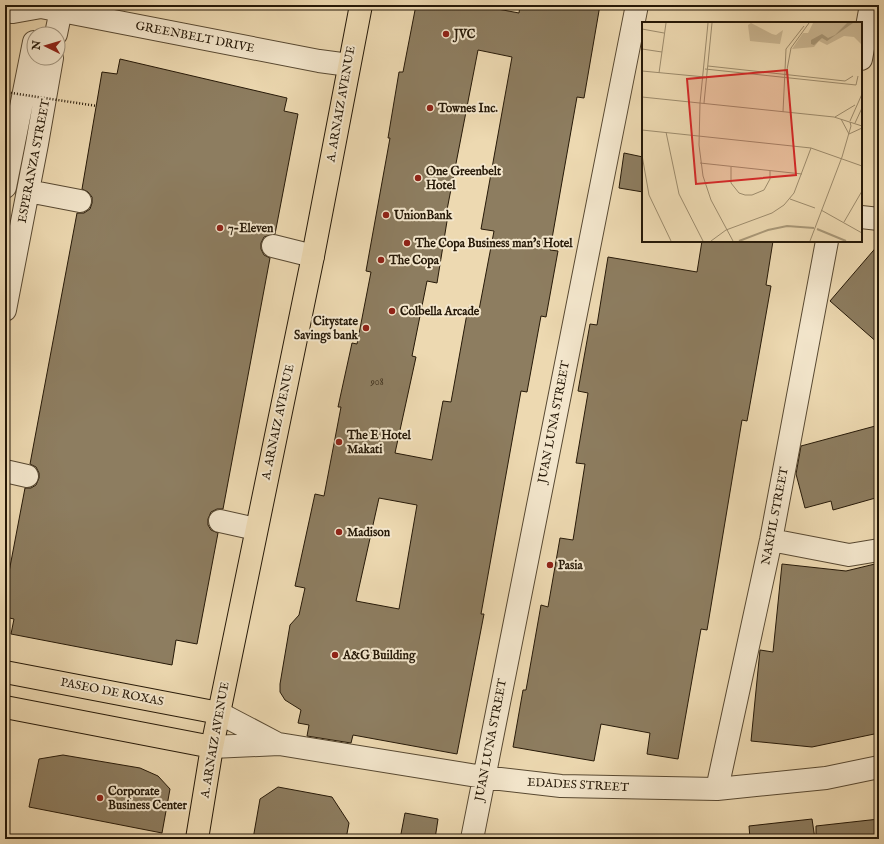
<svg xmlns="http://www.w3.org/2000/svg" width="884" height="844" font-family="'IM FELL English',serif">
<rect width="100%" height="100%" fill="#edd9b1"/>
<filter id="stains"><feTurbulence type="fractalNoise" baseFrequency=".005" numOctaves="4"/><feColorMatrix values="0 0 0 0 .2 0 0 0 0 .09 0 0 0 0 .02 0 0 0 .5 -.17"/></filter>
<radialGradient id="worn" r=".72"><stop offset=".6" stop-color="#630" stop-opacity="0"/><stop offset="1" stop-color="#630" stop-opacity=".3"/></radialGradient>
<path fill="#8d7d60" stroke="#261908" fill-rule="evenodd" d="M416,5H476L519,13L520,5H600L584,98L577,97L563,176L550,250L558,251L546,317L541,316L527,392L521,391L481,614H484L457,754L353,735L351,743L307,736L309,725L298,723L301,710L285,700L280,692V684L290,625L299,615L305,588L295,586L315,494L324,496L341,407H338L352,343L357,344L371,272L366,271L390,138H388L399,72H403ZM478,50L512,57L481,229L494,231L479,310L468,308L451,402L443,401L432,460L395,453L416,357L412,356L427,281L437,283L448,215H446ZM379,498L417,505L399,609L356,601Z
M120,59L287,98L284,111L298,114L275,234L264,237L261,243V249L264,255L270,258L223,509H217L211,512L208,519V525L211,530L218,533L197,644L176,640L172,665L11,634L14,619L5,617V593L25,488H31L36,485L39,478V473L36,467L30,464L77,213H84L90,209L92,203V197L88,192L82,189L102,72L117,74Z
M624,153L643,157V192L619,188Z
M702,241H773L766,285L771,286L759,354L747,421L742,420L707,630L701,629L678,759L647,754L650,733L601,724L594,761L513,747L523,690H526L541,605L548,607L560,538L573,540L585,464L576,463L588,393L578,391L590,324L597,325L608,257L697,272Z
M879,244V344L830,301Z
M879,425V497L833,510L831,501L805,508L796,474L801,446Z
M879,563V733L812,747L751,741L760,650L773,652L782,564L846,571Z
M63,755L140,768L158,776L170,789L162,833L29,807L39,759Z
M278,787L332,797L349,823L346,839H253L260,799Z
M405,813L438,819L435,839H400Z
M812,819L815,839H750L749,826Z
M879,819V839H816V826Z"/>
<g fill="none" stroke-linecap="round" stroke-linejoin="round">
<g stroke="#584932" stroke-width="24">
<path id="minor" d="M5,11L13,12L41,7L319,61L349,65
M56,34L62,5
M861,59L871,5
M5,187L34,42
M28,191L80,201
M861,217L879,219
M273,246L313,256
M5,310L37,144L52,58
M5,471L27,476
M220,521L256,529
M771,540L849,555L879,550
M219,713L278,744
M212,747L279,744L483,777L561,786L717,789L826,778L879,767
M717,789L771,540L827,241
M472,839L637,5"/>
</g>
<g stroke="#261908" stroke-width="24">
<path id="major" d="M5,672L219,713
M5,707L212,747
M197,839L212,747L313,256L361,5"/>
</g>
<use href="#minor" stroke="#f3e6cc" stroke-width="22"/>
<use href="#major" stroke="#edd9b1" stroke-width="22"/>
<path stroke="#261908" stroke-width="2.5" stroke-dasharray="1 2" stroke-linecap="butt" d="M5,92L97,106"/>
</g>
<g fill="#8f2418" stroke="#f3e6cc" stroke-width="1.5">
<circle cx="446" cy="34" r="4"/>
<circle cx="430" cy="108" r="4"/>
<circle cx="418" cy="178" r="4"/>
<circle cx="386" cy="215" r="4"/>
<circle cx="220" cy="228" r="4"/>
<circle cx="407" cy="243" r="4"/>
<circle cx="381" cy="260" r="4"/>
<circle cx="392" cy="311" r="4"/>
<circle cx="366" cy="328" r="4"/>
<circle cx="339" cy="442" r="4"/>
<circle cx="339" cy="532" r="4"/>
<circle cx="550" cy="565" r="4"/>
<circle cx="335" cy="655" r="4"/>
<circle cx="100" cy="798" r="4"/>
</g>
<g text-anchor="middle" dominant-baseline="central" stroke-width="4" stroke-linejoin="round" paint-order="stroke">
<g font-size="10" fill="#40321e">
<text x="377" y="382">908</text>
</g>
<g font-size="12" font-weight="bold" fill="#261908" stroke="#f3e6cc" text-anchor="start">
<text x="454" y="34">JVC</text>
<text x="438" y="108">Townes Inc.</text>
<text x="426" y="171">One Greenbelt<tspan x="426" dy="14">Hotel</tspan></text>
<text x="394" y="215">UnionBank</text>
<text x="228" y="228">7-Eleven</text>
<text x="415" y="243">The Copa Business man's Hotel</text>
<text x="389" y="260">The Copa</text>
<text x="400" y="311">Colbella Arcade</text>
<text x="358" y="321" text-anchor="end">Citystate<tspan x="358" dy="14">Savings bank</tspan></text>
<text x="347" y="435">The E Hotel<tspan x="347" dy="14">Makati</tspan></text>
<text x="347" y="532">Madison</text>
<text x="558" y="565">Pasia</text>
<text x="343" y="655">A&amp;G Building</text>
<text x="108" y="791">Corporate<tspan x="108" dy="14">Business Center</tspan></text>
</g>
<g font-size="12" fill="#261908" stroke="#f3e6cc">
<text transform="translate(195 37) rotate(11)">GREENBELT DRIVE</text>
<text transform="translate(341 104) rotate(-80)">A. ARNAIZ AVENUE</text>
<text transform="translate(34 161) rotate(-79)">ESPERANZA STREET</text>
<text transform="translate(278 422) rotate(-78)">A. ARNAIZ AVENUE</text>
<text transform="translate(554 422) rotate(-79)">JUAN LUNA STREET</text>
<text transform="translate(775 516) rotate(-79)">NAKPIL STREET</text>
<text transform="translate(112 692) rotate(11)">PASEO DE ROXAS</text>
<text transform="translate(215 740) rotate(-80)">A. ARNAIZ AVENUE</text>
<text transform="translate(491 740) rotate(-79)">JUAN LUNA STREET</text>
<text transform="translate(578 785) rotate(3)">EDADES STREET</text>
</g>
</g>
<g transform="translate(642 22)">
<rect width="220" height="220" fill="#edd9b1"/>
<path d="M109,1L130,12L134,13L141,8L138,22L108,19L106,3ZM171,1H220V23L212,15L202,14L185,23L177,19L172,25L150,27L161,11H166Z" fill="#cbb894"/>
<path d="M205,1H211L185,19L180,16L172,23L169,22V18L180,12L186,16L193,13Z" fill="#a99878"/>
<path fill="none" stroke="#a99878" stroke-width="2" d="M175,207L204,219M97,219L126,208L145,204L172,206"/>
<path fill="none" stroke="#9d8c6d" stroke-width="1" d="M0,7L22,11M0,27L20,30M66,44L203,59L211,54M63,47L214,63L216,54M0,49L63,55M17,51L24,1M144,53L149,26L167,1M0,75L192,95L220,104M58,81L57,123L61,154L69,178L91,219M58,81L66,1M62,81L70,1M141,90L144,27L162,4M193,95L213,83M199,97L207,112L220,106M208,99L220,72M213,101L220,86M0,108L169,126L220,144M24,110L37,172L61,219M0,133L7,173L29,219M58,141L160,152M89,145V161L97,171L103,173H110L122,168L128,157V149M148,177L173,186M179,188L220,211M202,200L220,169M69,219L84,208L130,191L142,183L152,171L169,126M168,219L200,135L209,104L208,100"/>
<path fill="#d62828" fill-opacity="0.15" stroke="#d62828" stroke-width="2" d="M145,48L154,153L54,162L45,57Z"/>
<rect width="220" height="220" fill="none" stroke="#261908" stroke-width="2"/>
</g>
<rect width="884" height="844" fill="none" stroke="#edd9b1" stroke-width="20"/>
<rect x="6" y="6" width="872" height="832" fill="none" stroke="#261908" stroke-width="2"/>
<rect x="10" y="10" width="864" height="824" fill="none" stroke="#261908"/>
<g transform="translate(46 46) rotate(275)"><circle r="19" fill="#f3e6cc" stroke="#a1947e"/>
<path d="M0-3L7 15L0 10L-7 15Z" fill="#8f2418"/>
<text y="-6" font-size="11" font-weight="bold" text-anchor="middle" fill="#261908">N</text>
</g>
<rect width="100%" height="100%" filter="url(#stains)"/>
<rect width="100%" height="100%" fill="url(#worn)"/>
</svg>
